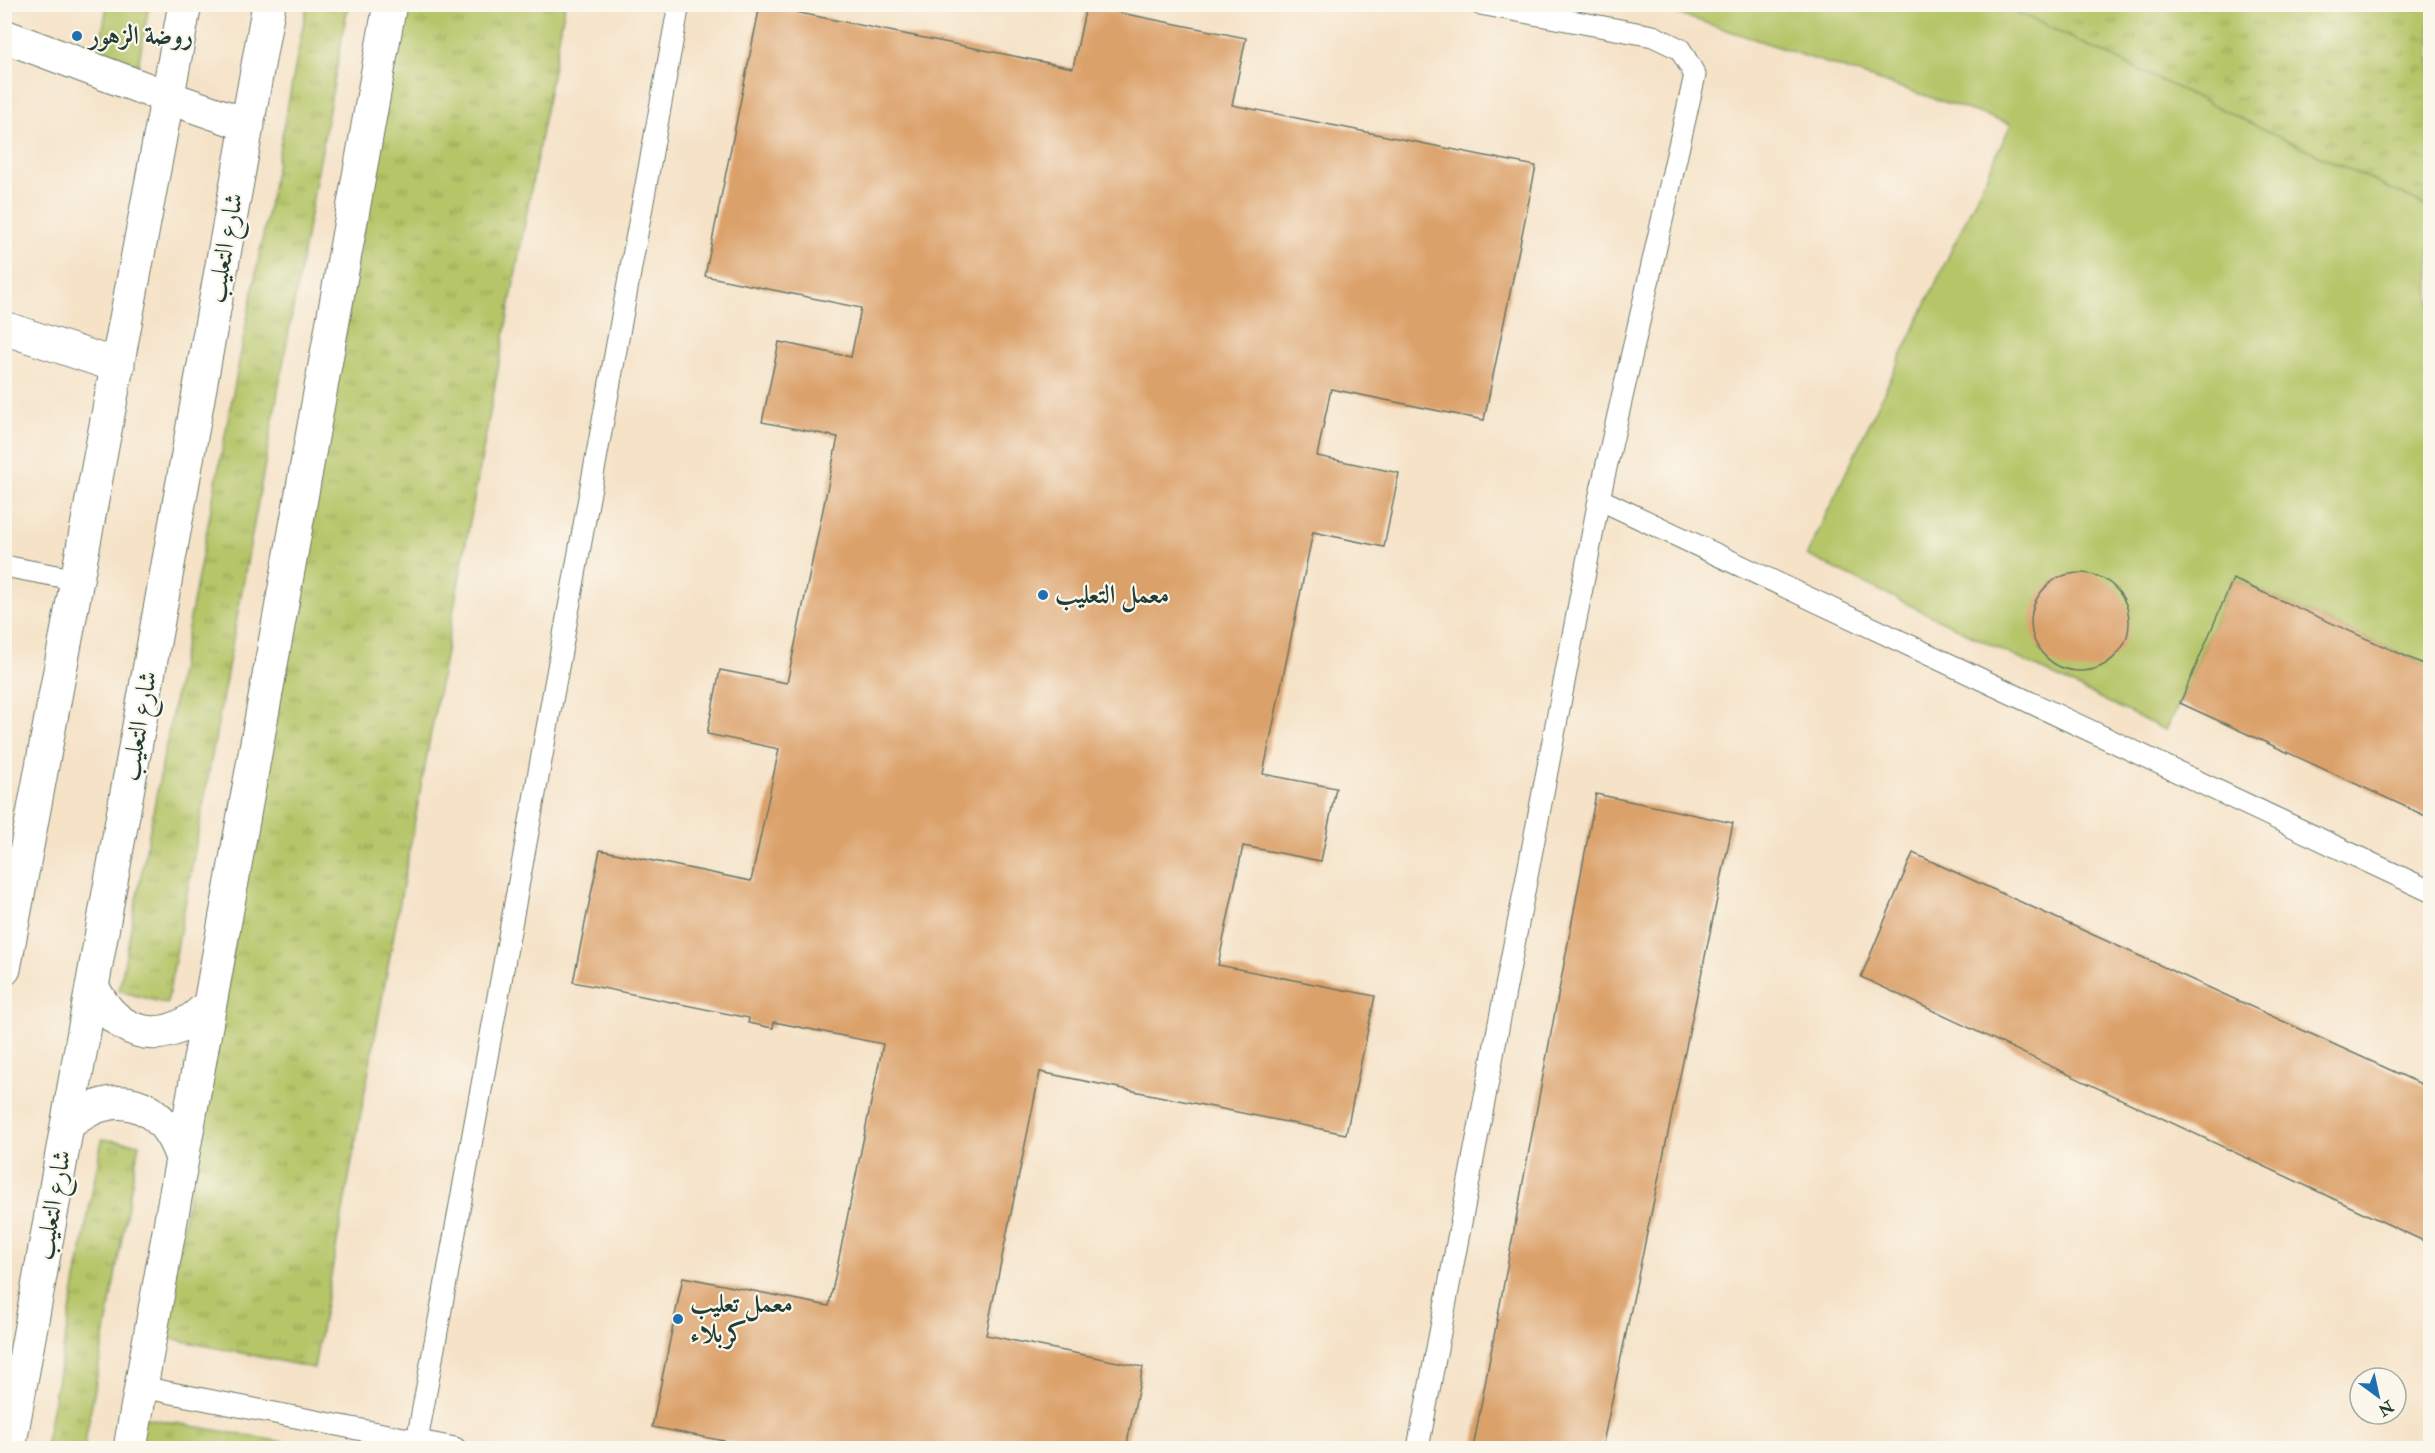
<svg xmlns="http://www.w3.org/2000/svg" width="2435" height="1453" font-family="'IM FELL Double Pica',Amiri,serif">
<defs>
<pattern id="grass-tufts" width="24" height="20" patternUnits="userSpaceOnUse" patternTransform="scale(1.5)"><rect width="24" height="20" fill="#b5c567"/><path d="M3 7l-1-3M5 7V3M7 7l1-3M15 17l-1-3M17 17v-4M19 17l1-3" fill="none" stroke="#93a156"/></pattern>
</defs>
<rect width="100%" height="100%" fill="#fbf7ec"/>
<filter id="ink" filterUnits="userSpaceOnUse"><feTurbulence type="fractalNoise" baseFrequency=".0167" numOctaves="2"/><feDisplacementMap in="SourceGraphic" scale="12" xChannelSelector="R" yChannelSelector="G"/><feConvolveMatrix kernelMatrix="1 2 1 2 8 2 1 2 1" color-interpolation-filters="sRGB"/></filter>
<filter id="wash" filterUnits="userSpaceOnUse"><feTurbulence type="fractalNoise" baseFrequency=".008" numOctaves="4" result="noise"/><feDisplacementMap in="SourceGraphic" scale="24" xChannelSelector="R" yChannelSelector="G"/><feGaussianBlur stdDeviation="1.35" result="paint"/><feColorMatrix in="noise" values="0 0 0 0 0 0 0 0 0 0 0 0 0 0 0 0 0 1.4 0 .05"/><feComposite in="paint" operator="in"/></filter>
<g filter="url(#wash)">
<rect width="100%" height="100%" fill="#f5e2c7"/>
<path fill="url(#grass-tufts)" stroke="#6a814e" stroke-width="1.5" d="M307,5H348L167,1004L119,991Z
M404,5H565L314,1368L163,1337Z
M2002,5H2430V208Z
M102,1139L139,1144L84,1448H45Z
M142,1417L300,1445L299,1448H137Z"/>
<path fill="#b5c567" stroke="#6a814e" stroke-width="1.5" d="M107,5H149L138,66L99,53Z
M1651,5H2002L2430,208V667L2233,579L2180,703L2165,730L1807,555L2011,124Z"/>
<g id="blocks">
<path fill="#dba16b" d="M760,5L1073,68L1086,6L1246,38L1232,105L1536,166L1484,420L1331,389L1317,456L1399,473L1384,547L1313,532L1263,774L1336,788L1321,861L1243,846L1218,965L1375,996L1346,1134L1040,1072L986,1335L1143,1367L1126,1448H760L652,1427L683,1277L829,1306L883,1044L774,1022L773,1028L748,1023L749,1018L573,982L600,850L751,881L779,749L707,734L720,670L787,683L838,437L762,422L779,342L851,357L861,308L705,276Z
M2031 622a49 49 0 1 1 98 0a49 49 0 1 1-98 0Z
M2233,579L2430,667V818L2180,703Z
M1596,794L1733,823L1602,1448H1473Z
M1913,853L2430,1088V1244L1861,977Z"/>
</g>
</g>
<g filter="url(#ink)">
<use href="#blocks" fill-opacity="0" stroke="#6a7767" stroke-width="1.5"/>
<g fill="none" stroke-linecap="round" stroke-linejoin="round">
<g stroke="#6a7767" stroke-width="23">
<path id="lane" d="M1480,4L1653,36L1680,49L1695,75L1599,499
M4,566L78,580
M141,1387L455,1448
M417,1441L679,4
M1418,1448L1599,499L2430,891"/>
</g>
<g stroke="#6a7767" stroke-width="35">
<path id="street" d="M4,36L167,97
M4,328L118,366"/>
</g>
<g stroke="#6a7767" stroke-width="35">
<path id="secondary" d="M167,97L248,125
M4,969L185,4
M92,986C119,1041 168,1048 210,1004
M67,1125C114,1085 163,1100 182,1159
M9,1448L269,4
M130,1448L390,4"/>
</g>
<use href="#lane" stroke="#fff" stroke-width="21"/>
<use href="#street" stroke="#fff" stroke-width="33"/>
<use href="#secondary" stroke="#fff" stroke-width="33"/>
</g>
</g>
<g fill="#1f6fb2" stroke="#fbf7ec" stroke-width="2">
<circle cx="77" cy="36" r="6"/>
<circle cx="1043" cy="595" r="6"/>
<circle cx="678" cy="1319" r="6"/>
</g>
<g text-anchor="middle" dominant-baseline="central" stroke-width="4.5" stroke-linejoin="round" paint-order="stroke">
<g font-size="26" font-weight="bold" fill="#1f3d34" stroke="#fbf7ec" text-anchor="start">
<text x="89" y="36">روضة الزهور</text>
<text x="1055" y="595">معمل التعليب</text>
<text x="690" y="1304">معمل تعليب<tspan x="690" dy="30">كربلاء</tspan></text>
</g>
<g font-size="26" fill="#1f3d34" stroke="#fbf7ec">
<text transform="translate(225 248) rotate(-80)">شارع التعليب</text>
<text transform="translate(139 726) rotate(-80)">شارع التعليب</text>
<text transform="translate(53 1205) rotate(-80)">شارع التعليب</text>
</g>
</g>
<rect width="2435" height="1453" fill="none" stroke="#fbf7ec" stroke-width="24"/>
<g transform="translate(2378 1396) rotate(147)"><circle r="28" fill="#fbf7ec" stroke="#a3ada2" stroke-width="1.5"/>
<path d="M0-4.5L10 22L0 15L-10 22Z" fill="#1f6fb2"/>
<text y="-9" font-size="16" font-weight="bold" text-anchor="middle" fill="#1f3d34">N</text>
</g>
</svg>
